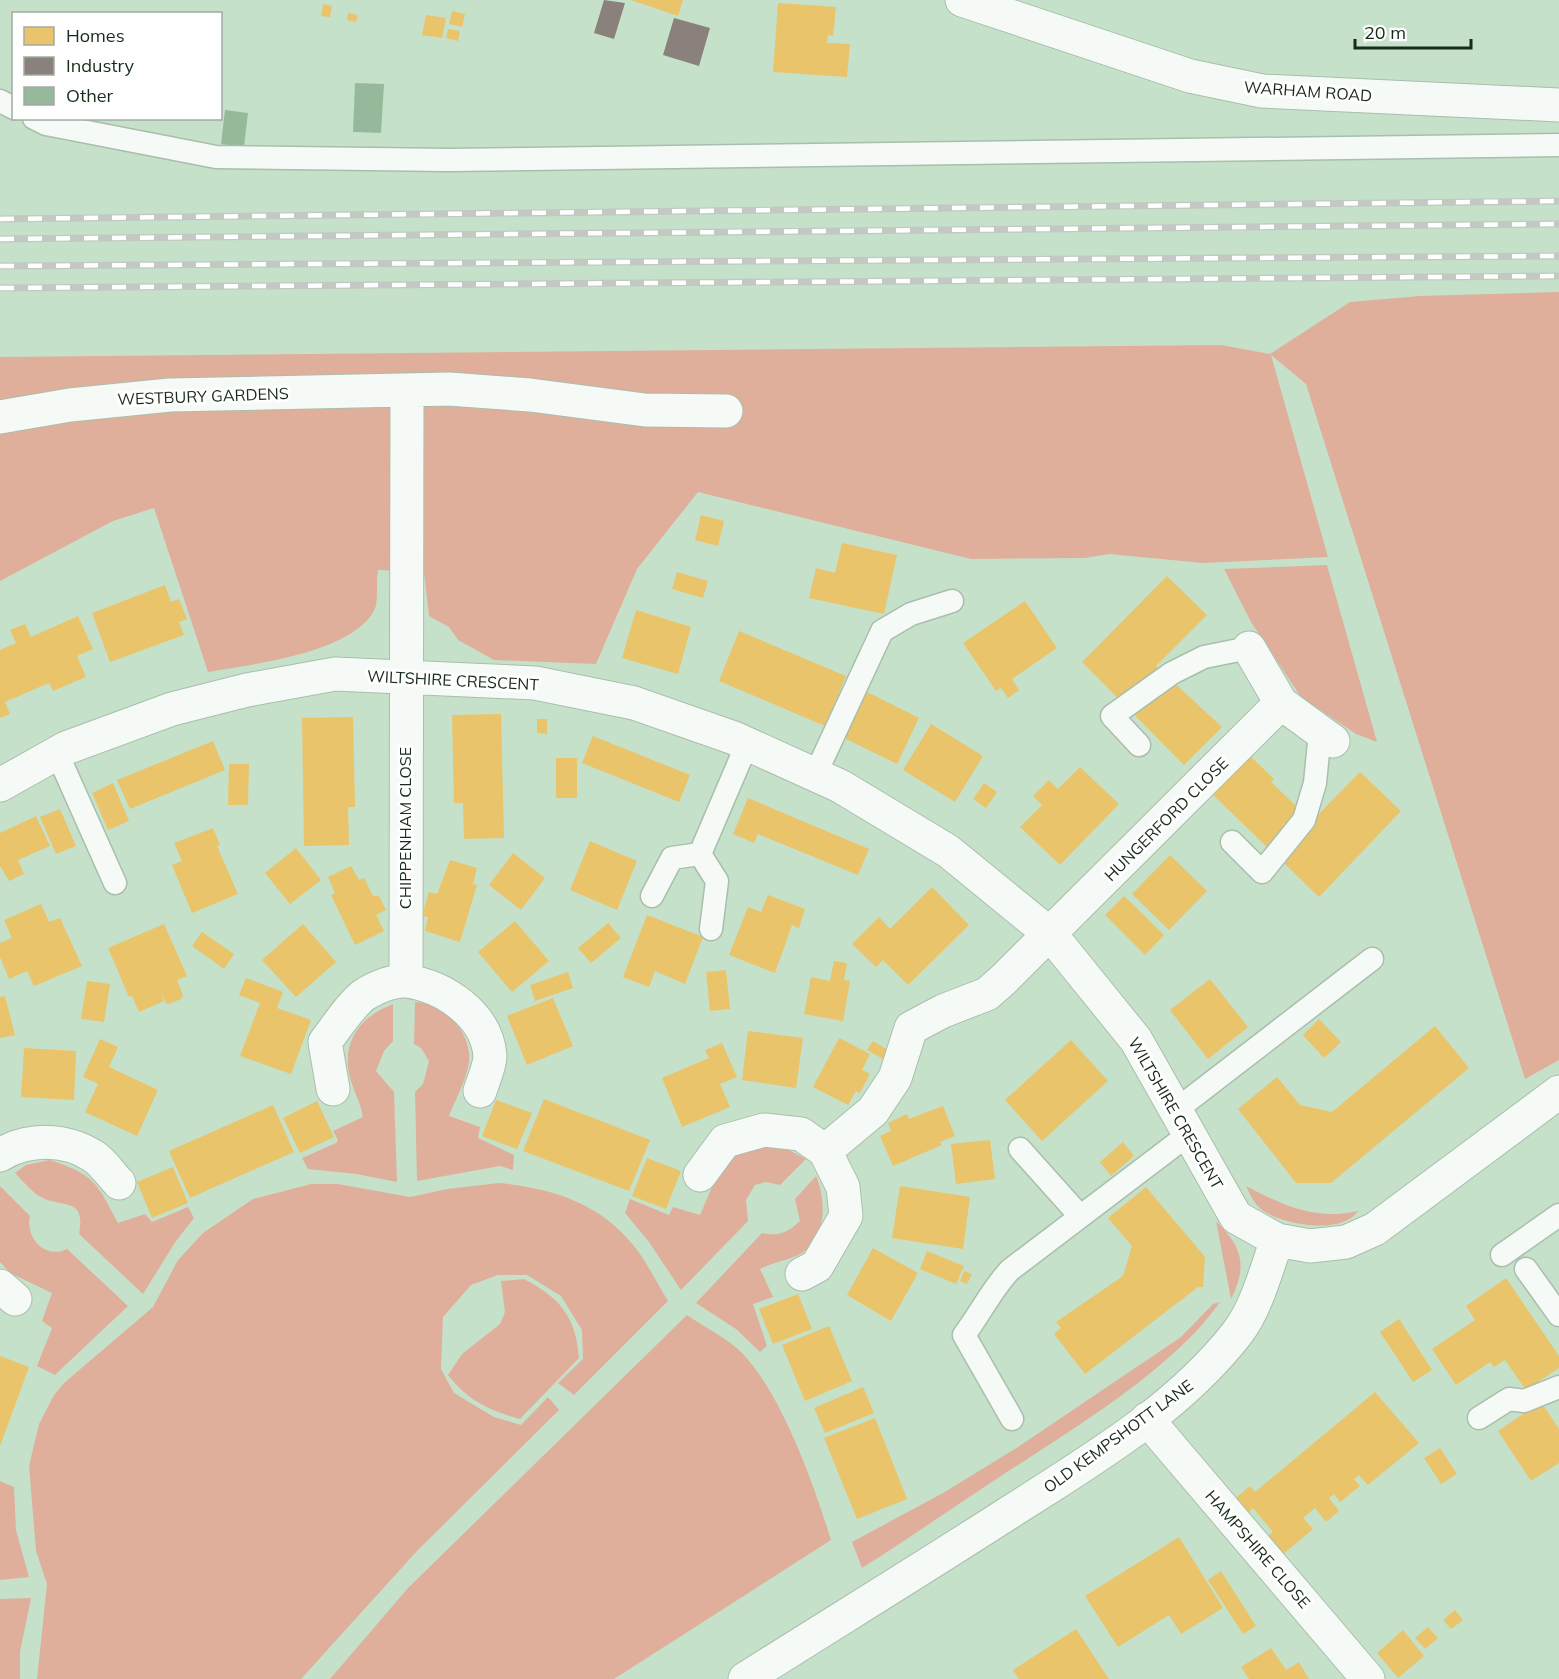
<svg xmlns="http://www.w3.org/2000/svg" width="1559" height="1679" font-family="Mulish,sans-serif">
<rect width="100%" height="100%" fill="#c6e1c9"/>
<path fill="#e0af9c" d="M1559,292V1060L1525,1079L1306,384L1271,355L1328,557L1203,563L1109,554L1085,558L971,559L698,492L637,569L596,664L494,660L458,640L449,627L429,616L424,572L378,570C376,582 379,602 374,611C349,654 252,664 208,672L154,508L113,521L0,581V357L1221,345L1270,354L1350,302L1420,296Z
M1327,565L1377,742L1356,734L1301,697L1251,622L1224,569Z
M415,1002C441,1004 466,1025 469,1053C471,1072 456,1098 449,1116L480,1127L478,1138L514,1155L513,1170L500,1166L417,1181L415,1092L423,1084L429,1061L421,1048L414,1044Z
M393,1004V1041L384,1051L376,1071L394,1092L397,1182L356,1174L308,1169L302,1158L336,1143L338,1140L333,1131L363,1117C361,1104 355,1094 351,1081C340,1045 358,1017 393,1004Z
M764,1144L783,1147L806,1159L780,1185L766,1182L755,1185L746,1200L748,1221L681,1290L649,1242L625,1213L630,1199L669,1215L673,1207L700,1215L718,1173L736,1153Z
M50,1160C95,1175 97,1183 118,1223L145,1214L152,1222L188,1207L194,1218L176,1241L143,1294L79,1234C86,1198 64,1207 45,1199C34,1195 23,1181 15,1173L26,1165Z
M816,1176C827,1201 827,1243 796,1256C784,1261 772,1263 760,1269L773,1297L753,1304L767,1346L760,1352L736,1329L696,1303L762,1233C779,1237 788,1232 800,1221L795,1199Z
M499,1183C551,1188 600,1203 634,1246C647,1262 657,1283 668,1301L574,1395L558,1383L583,1359L582,1330L561,1296L527,1275H498L471,1285L443,1317L441,1369L454,1393L494,1417L521,1425L548,1397L559,1410L417,1551L301,1679H37L47,1584L36,1551L29,1466L39,1424L54,1395L64,1383L153,1307L178,1260L203,1233L253,1199L311,1184H338L410,1197L447,1189Z
M0,1186L30,1216C25,1237 45,1260 67,1249L128,1306L55,1375L37,1366L52,1328L42,1321L52,1293L10,1273L0,1262Z
M1246,1186C1282,1205 1316,1221 1358,1211C1342,1235 1286,1225 1265,1212C1255,1206 1251,1196 1246,1186Z
M1216,1221C1242,1247 1248,1265 1231,1299Z
M524,1279C561,1298 576,1318 579,1358L520,1419C490,1411 467,1400 448,1375L462,1354L500,1324L505,1312L501,1281Z
M1220,1302C1174,1368 1075,1428 1007,1472C958,1504 911,1537 862,1568L852,1542L943,1493L1018,1447L1181,1337L1213,1304Z
M687,1315C704,1327 729,1339 743,1354C783,1397 814,1485 831,1540L614,1679H330L408,1588Z
M0,1481L14,1487L16,1530L29,1577L0,1580Z
M31,1598L20,1652V1679H0V1599Z"/>
<path fill="#e9c46a" d="M631,0H683L678,16Z
M778,3L836,7L833,36L828,35L827,43L850,44L847,77L773,72Z
M323,4L332,6L330,17L321,16Z
M452,11L465,14L462,27L449,24Z
M348,13L358,15L356,22L347,20Z
M426,15L446,18L442,38L422,35Z
M448,29L460,31L458,41L446,38Z
M701,515L724,521L718,546L695,540Z
M842,543L897,555L884,614L809,598L816,568L835,573Z
M677,572L708,581L703,598L672,589Z
M1167,576L1207,615L1156,666L1222,727L1184,765L1082,662Z
M165,585L171,602L179,599L187,619L179,622L184,635L110,662L92,613Z
M1025,601L1057,648L1012,679L1019,690L1008,698L1001,688L996,691L963,643Z
M636,610L691,627L678,674L622,658Z
M78,616L93,649L77,656L86,677L53,691L49,683L5,702L10,714L0,718V650L16,643L10,630L25,624L31,637Z
M739,631L846,676L825,726L719,681Z
M867,692L919,718L897,764L844,738Z
M501,714L504,838L464,839L463,803H454L452,715Z
M353,717L355,807H348L349,845L304,846L302,718Z
M537,719H547V734L537,733Z
M931,724L983,756L955,802L903,770Z
M593,736L690,775L679,802L582,763Z
M213,741L225,770L130,809L117,780Z
M1250,756L1274,779L1271,782L1312,821L1360,772L1401,811L1319,897L1213,795Z
M556,758H577V798H556Z
M229,764H249L248,805H228Z
M1080,767L1119,804L1060,865L1020,827L1042,805L1033,796L1049,780L1058,789Z
M113,783L129,821L108,830L92,793Z
M984,783L997,792L986,808L973,799Z
M748,798L869,849L858,875L758,834L754,843L733,834Z
M60,809L76,846L56,854L40,817Z
M36,816L50,846L18,860L24,874L9,881L0,866V833Z
M213,828L220,845L217,846L238,894L192,913L172,865L182,861L174,843Z
M590,841L637,861L617,910L570,890Z
M296,848L321,880L290,904L265,873Z
M513,853L545,878L521,910L489,885Z
M1170,855L1207,891L1169,930L1132,894Z
M450,860L477,868L473,884L477,885L460,942L425,931L428,917L422,916L429,892L437,894Z
M351,866L359,880L364,878L373,896H379L386,910L376,915L384,931L355,945L331,895L335,893L328,877Z
M932,887L969,925L908,985L883,960L876,967L852,944L879,917L890,929Z
M768,895L805,909L799,928L792,925L775,973L729,955L748,907L761,912Z
M1124,896L1164,935L1145,955L1105,915Z
M41,904L49,922L60,918L82,966L34,986L27,971L9,979L0,957V943L12,938L4,920Z
M647,915L703,937L685,984L655,971L649,987L623,977Z
M515,921L549,961L512,992L478,952Z
M608,923L621,938L591,963L578,948Z
M164,924L187,976L177,980L183,995L181,999L169,1004L166,1003L161,991L164,1001L139,1012L132,996L129,997L108,948Z
M303,924L336,962L296,997L262,960Z
M202,932L234,954L224,969L192,946Z
M834,961L847,963L844,980L850,981L843,1021L804,1014L811,977L830,981Z
M726,970L730,1009L710,1011L706,972Z
M568,972L573,988L535,1001L530,985Z
M246,978L283,992L277,1008L311,1020L291,1074L240,1056L260,1003L239,995Z
M1210,979L1248,1027L1208,1059L1170,1010Z
M87,981L110,984L104,1022L81,1019Z
M5,996L15,1035L0,1038V997Z
M553,998L573,1046L527,1065L507,1016Z
M1319,1019L1341,1042L1324,1058L1303,1035Z
M1435,1026L1469,1068L1331,1183H1296L1238,1109L1277,1077L1300,1105L1332,1112Z
M748,1031L803,1038L796,1088L742,1080Z
M839,1038L870,1054L862,1070L870,1074L860,1093L856,1091L848,1105L813,1087Z
M100,1039L118,1047L109,1067L158,1090L137,1136L85,1112L98,1084L83,1077Z
M1071,1040L1108,1081L1042,1141L1005,1100Z
M873,1041L888,1050L883,1059L867,1050Z
M722,1043L737,1077L720,1084L730,1107L682,1127L662,1078L709,1058L705,1050Z
M24,1048L76,1051L74,1100L21,1097Z
M544,1099L650,1140L629,1191L523,1151Z
M496,1100L532,1113L517,1149L482,1136Z
M317,1101L334,1137L300,1153L283,1118Z
M273,1105L294,1152L190,1198L169,1151Z
M943,1106L955,1136L940,1142L942,1145L893,1166L880,1136L891,1131L888,1123L907,1114L909,1119Z
M990,1140L995,1179L956,1184L951,1144Z
M1123,1142L1134,1156L1111,1176L1100,1162Z
M647,1158L681,1171L666,1209L632,1196Z
M173,1167L188,1203L152,1218L137,1182Z
M900,1186L970,1197L963,1249L892,1238Z
M1146,1187L1205,1257L1203,1287H1198L1085,1374L1054,1334L1061,1328L1056,1322L1123,1276L1132,1246L1108,1218Z
M873,1248L918,1273L891,1321L847,1295Z
M927,1251L964,1266L956,1284L920,1269Z
M964,1271L972,1274L967,1284L960,1281Z
M1506,1278L1559,1356V1368L1526,1390L1505,1360L1494,1367L1490,1362L1456,1385L1432,1349L1475,1320L1466,1306Z
M798,1294L812,1329L773,1344L759,1309Z
M1399,1319L1432,1370L1413,1382L1380,1332Z
M829,1326L852,1381L805,1401L782,1345Z
M0,1356L29,1367L0,1446Z
M863,1387L874,1413L825,1433L814,1408Z
M1375,1392L1419,1443L1368,1485L1359,1475L1354,1479L1360,1486L1340,1502L1334,1494L1329,1498L1339,1511L1326,1522L1315,1508L1303,1518L1313,1529L1282,1555L1266,1537L1273,1532L1253,1508L1248,1513L1236,1498L1250,1486L1255,1492Z
M1541,1402L1559,1429V1463L1531,1481L1498,1431Z
M875,1418L907,1499L857,1519L824,1438Z
M1440,1448L1457,1474L1441,1484L1424,1458Z
M1179,1537L1223,1608L1181,1634L1169,1615L1118,1647L1085,1596Z
M1221,1571L1256,1626L1243,1634L1208,1580Z
M1455,1610L1463,1620L1451,1629L1443,1620Z
M1428,1627L1438,1638L1425,1649L1415,1638Z
M1076,1629L1109,1679H1019L1013,1670Z
M1403,1630L1424,1656L1398,1678L1377,1653Z
M1271,1648L1286,1670L1299,1662L1309,1679H1249L1241,1667Z"/>
<path fill="#8a817c" d="M604,0L625,3L614,39L594,33Z
M674,18L710,28L699,66L663,55Z"/>
<path fill="#96b99c" d="M355,83L384,84L381,133L353,132Z
M225,110L248,113L244,147L221,144Z"/>
<g fill="none" stroke-linecap="round" stroke-linejoin="round">
<g stroke="#a9beac" stroke-width="25">
<path id="service" d="M0,101L14,108
M34,118L46,124L216,157L448,160L1559,145
M1139,745L1112,716L1172,673L1204,657L1249,648
M57,753L115,883
M815,775L882,631L911,614L952,601
M1232,842L1262,872L1304,820L1315,783L1320,732
M700,854L747,744
M700,854L717,881L711,929
M652,896L672,858L700,854
M1176,1110L1372,959
M1020,1149L1080,1216
M1502,1255L1559,1215
M1526,1269L1559,1315
M1479,1418L1509,1399L1524,1401L1559,1387
M1012,1419L964,1335C980,1314 992,1289 1010,1270L1189,1134"/>
</g>
<g stroke="#a9beac" stroke-width="35">
<path id="minor" d="M962,0L1190,76L1262,91L1559,105
M0,417L70,405L170,395L449,389L530,395L645,410L726,411
M1249,648L1281,703L1333,741
M0,785L66,748L172,709L247,690L335,674L535,683L634,703L734,738L840,786L948,851L1051,935L1136,1040L1236,1217L1277,1240L1310,1246L1346,1242L1375,1229L1559,1092
M406,981L407,390
M333,1089L325,1042C335,1029 354,1000 367,993C377,987 394,980 406,981C443,986 487,1014 490,1056C490,1066 483,1081 480,1091
M825,1151L873,1111L895,1078L911,1028L943,1011L987,994L1003,980L1281,703
M0,1155C28,1138 65,1138 93,1156C103,1162 111,1175 119,1183
M700,1175L725,1141L764,1130L801,1134L825,1151L843,1187L846,1216L817,1266L802,1274
M0,1286L15,1299
M1147,1419L1368,1679
M745,1679C832,1624 920,1570 1007,1514C1088,1462 1178,1410 1238,1332C1257,1307 1266,1270 1277,1240"/>
</g>
<use href="#service" stroke="#f6faf7" stroke-width="22"/>
<use href="#minor" stroke="#f6faf7" stroke-width="33"/>
<g stroke="#c2c9c3" stroke-width="7">
<path id="rail" d="M0,219L1559,201
M0,239L1559,224
M0,266L1559,256
M0,288L1559,276"/>
</g>
<use href="#rail" stroke="#fefefe" stroke-width="4.5" stroke-dasharray="14" stroke-linecap="butt"/>
</g>
<g text-anchor="middle" dominant-baseline="central" stroke-width="6" stroke-linejoin="round" paint-order="stroke">
<g font-size="16" fill="#172b1a" stroke="#fefefe">
<text transform="translate(1308 91) rotate(4)">WARHAM ROAD</text>
<text transform="translate(203 396) rotate(-2)">WESTBURY GARDENS</text>
<text transform="translate(453 680) rotate(3)">WILTSHIRE CRESCENT</text>
<text transform="translate(1166 819) rotate(-45)">HUNGERFORD CLOSE</text>
<text transform="translate(405 828) rotate(-90)">CHIPPENHAM CLOSE</text>
<text transform="translate(1176 1113) rotate(60)">WILTSHIRE CRESCENT</text>
<text transform="translate(1118 1436) rotate(-36)">OLD KEMPSHOTT LANE</text>
<text transform="translate(1258 1549) rotate(49)">HAMPSHIRE CLOSE</text>
</g>
</g>
<rect x="12" y="12" width="210" height="108" fill="#fefefe" stroke="#a2aaa3" stroke-width="1.5"/>
<rect x="24" y="27" width="30" height="18" fill="#e9c46a" stroke="#a2aaa3" stroke-width="1.5"/>
<text x="66" y="42" font-size="18" fill="#172b1a">Homes</text>
<rect x="24" y="57" width="30" height="18" fill="#8a817c" stroke="#a2aaa3" stroke-width="1.5"/>
<text x="66" y="72" font-size="18" fill="#172b1a">Industry</text>
<rect x="24" y="87" width="30" height="18" fill="#96b99c" stroke="#a2aaa3" stroke-width="1.5"/>
<text x="66" y="102" font-size="18" fill="#172b1a">Other</text>
<path d="M1355 39v9h116v-9" fill="none" stroke="#172b1a" stroke-width="3"/>
<text x="1364" y="39" font-size="18" fill="#172b1a" stroke="#fefefe" stroke-width="4.5" paint-order="stroke">20 m</text>
</svg>
